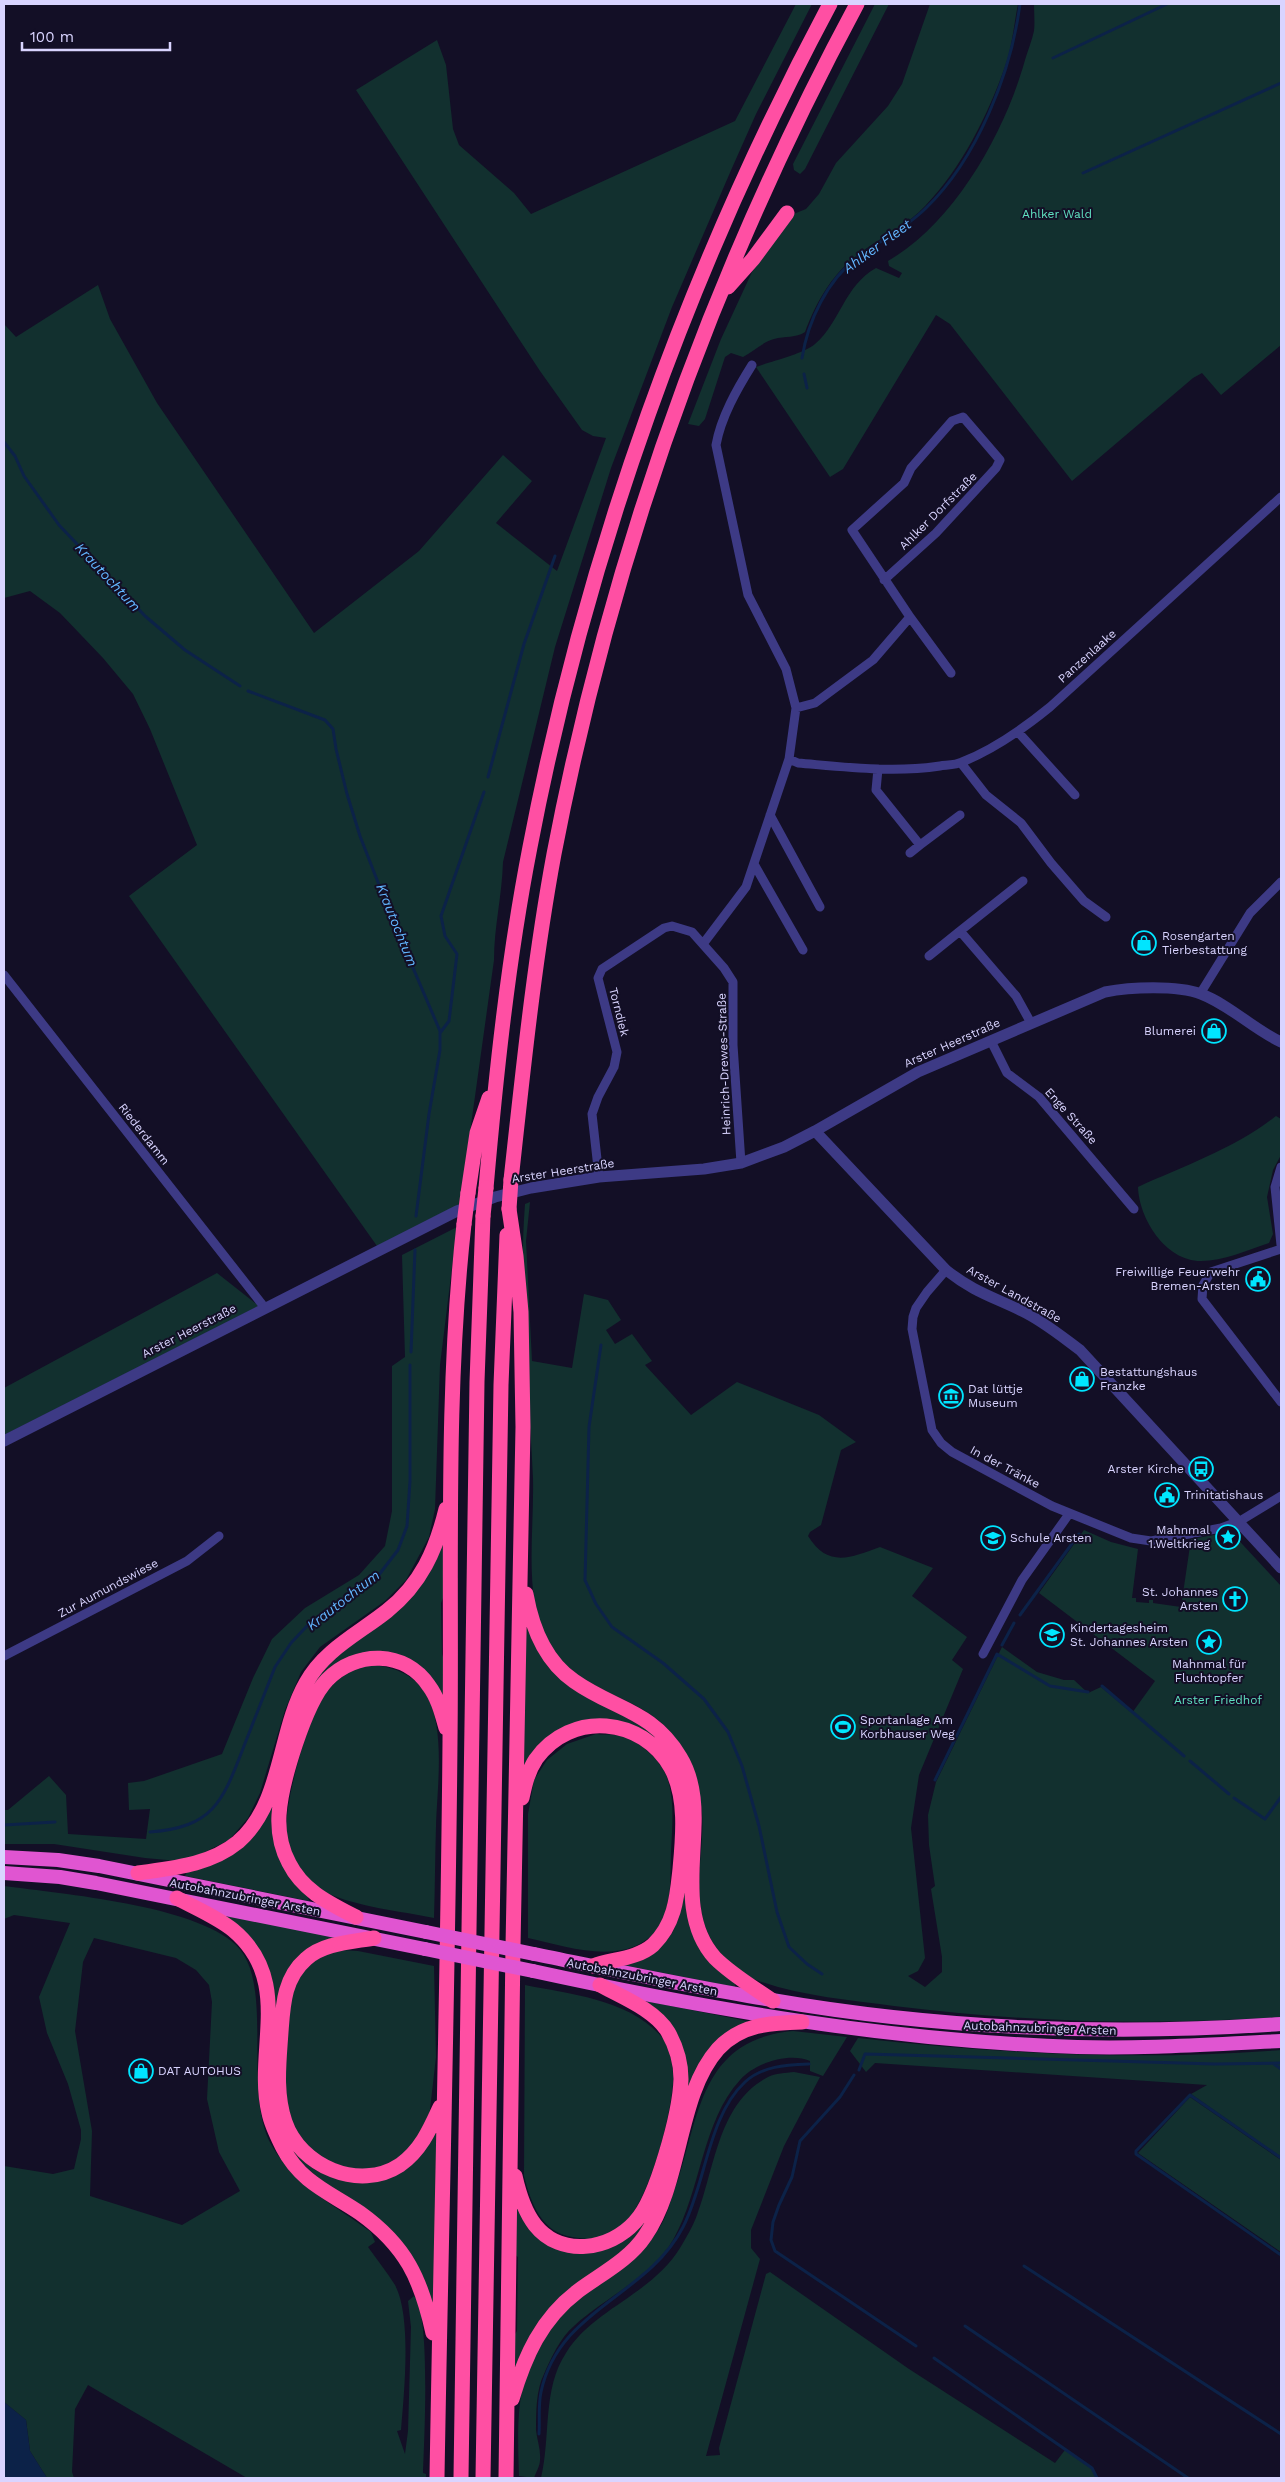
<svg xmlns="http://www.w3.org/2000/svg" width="1285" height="2482" font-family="'Work Sans',sans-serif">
<rect width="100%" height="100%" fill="#130f26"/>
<path fill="#12302f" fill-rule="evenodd" d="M796,4H812L756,114L732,168L672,307L611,468L555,647L503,862C502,896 494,927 494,960L460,1204L377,1246L129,896L197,845L150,729L133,694L103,658L60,613L30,591L4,598V324L16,337L98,285L110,319L157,403L314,633L419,551L503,455L532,481L496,523L557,571L606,438L593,436L582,430L540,371L356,90L437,40L446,65L453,129L459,145L514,193L531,214L735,121Z
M875,4H889L805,169L800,174L794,170L793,164Z
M930,4H1018C1014,24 1012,48 1005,67C987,117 962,167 926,205C905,228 878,238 855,257C830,277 816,303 805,332C796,338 785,336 774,339C763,342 754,351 743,357L731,353L725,357L705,419L699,426L688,424L721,339L752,272L791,215L806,209L819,194L836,163L888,106L902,84Z
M1034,4H1281V345L1221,395L1202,373L1193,378L1072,481L950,324L936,315L843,469L830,477L756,367C772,361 803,354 815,344C840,323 844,286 876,268L899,278L902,273L889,266L888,261C955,222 1005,132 1025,60C1028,50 1032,40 1034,31C1035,22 1034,13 1034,4Z
M1276,1116L1281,1119V1155L1273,1170L1267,1197L1273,1234L1269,1243C1248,1250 1223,1261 1201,1261C1165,1261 1139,1218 1138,1187C1184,1166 1236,1148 1276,1116Z
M530,1202L526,1241L532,1361L572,1368L584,1294L608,1300L621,1320L606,1330L615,1344L632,1334L652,1361L645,1365L691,1415L737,1382L819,1415L856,1442L841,1450L821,1525L810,1532L808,1536C828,1568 850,1558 880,1547L933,1568L912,1596L967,1637L952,1660L963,1669L919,1775L911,1828L925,1958L918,1971L908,1976L925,1987L942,1972V1957L931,1889L935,1886L929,1845L928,1815L936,1782L1002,1647L1037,1672L1064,1680H1074L1088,1693L1101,1687L1132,1713L1155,1681L1039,1593L1084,1530L1111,1542L1138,1549L1132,1598H1136V1602L1149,1603V1600H1153V1603L1181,1607L1191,1539L1231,1532L1281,1586V2017C1153,2026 1022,2022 894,2006C848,2000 800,1996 756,1980C742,1975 726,1961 718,1950C686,1908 705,1858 702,1813C700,1787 691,1762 677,1740C648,1697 589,1696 558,1656C547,1641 538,1623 535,1605C528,1564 534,1520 533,1478C529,1387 518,1295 525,1204Z
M457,1227L440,1365L435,1509L429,1537L406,1580L385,1601L320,1647L301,1672L285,1710L260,1793L248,1818L229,1840L201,1854L178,1861L145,1858L54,1844H4V1810H8L49,1776L66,1795L68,1834L146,1839L150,1809L129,1810L128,1783L144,1781L222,1754L253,1678L272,1639L305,1608L359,1575L385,1546L392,1511V1366L405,1357L402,1255Z
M217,1273L259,1306L4,1435V1388Z
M444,1535L447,1588L441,1603L442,1654L445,1663V1700L437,1690L371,1652L306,1701L310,1685L323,1666L388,1617Z
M524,1613C530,1619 533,1638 538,1647C544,1658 553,1668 562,1676C599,1712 651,1713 677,1764C708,1826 663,1903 709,1961C716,1970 727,1976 735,1983V1987L623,1965C626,1963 629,1963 633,1962C647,1959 662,1947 670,1936C683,1917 682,1896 683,1874C686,1844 691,1813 682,1784C664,1720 583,1698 538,1748C530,1757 528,1770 522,1778Z
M368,1664C391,1667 413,1672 426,1694C446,1728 437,1788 436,1826C435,1857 435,1888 434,1918C400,1911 358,1907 327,1893C319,1890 309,1880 303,1874C296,1865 289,1851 287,1840C281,1811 307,1722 323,1697C332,1682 351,1669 368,1664Z
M596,1734C602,1735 609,1734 615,1735C637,1738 661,1759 668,1780C675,1803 672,1829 671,1852C670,1888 674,1931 633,1947C601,1959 560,1945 528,1938V1814L534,1780L547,1760L567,1744Z
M274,1798C279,1832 277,1875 308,1896L309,1901L185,1876L187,1871C236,1852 252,1849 274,1798Z
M4,1886C63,1894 194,1905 236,1945C276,1983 241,2093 272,2146C295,2186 336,2206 371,2232L375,2242L368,2247C377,2260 387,2272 395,2285C412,2317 404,2393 401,2430L397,2431L405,2454L408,2431L411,2327L408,2301L414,2296C431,2312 424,2445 423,2473L426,2474V2478H247L88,2385L75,2409L72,2472L74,2478H47L30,2451L26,2420L4,2402V2166L53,2174L74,2169L81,2139V2130L68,2084L47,2033L39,1997L70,1923L14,1915L4,1919ZM94,1938L176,1958L196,1970L209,1985L212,2002L207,2099L219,2152L240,2191L182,2225L90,2196L92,2131L75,2031L83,1962Z
M224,1915L342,1938L312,1949L275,2023L273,2002Z
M340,1950L358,1951L434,1966L436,2057L429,2118L409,2152L377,2169L360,2172L317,2157L290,2123L285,2093L288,2003L300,1975L321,1955Z
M525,1985C569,1994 626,1999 659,2034C670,2045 674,2067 673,2083C670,2121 649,2202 621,2228C607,2241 590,2240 572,2237C541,2232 531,2203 524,2176Z
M646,2001L747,2021L748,2023L719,2041L660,2197L630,2248L559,2300L515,2372L513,2337L517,2331L518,2257L515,2255L516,2197L552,2245L631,2235L687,2079Z
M793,2031L847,2037L823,2076L810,2071V2061C789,2052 755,2063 740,2080C702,2121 701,2191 673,2240C651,2278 605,2297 574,2326C560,2338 551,2358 544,2374C536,2390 536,2412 536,2430C537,2440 541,2450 540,2460C540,2466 536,2472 534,2478L519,2476C518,2443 516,2406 526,2374C529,2364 537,2353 542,2344C549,2332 555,2320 566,2310C600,2280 637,2266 661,2225C666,2217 669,2206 672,2197C700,2124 695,2040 793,2031Z
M858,2038C999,2054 1140,2061 1281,2050V2157L1191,2094L1207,2085L875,2063L866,2072L850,2051Z
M794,2072L820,2077L784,2146L751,2230V2248L760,2259L706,2456L720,2455L719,2448L766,2274L770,2272L909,2369L1055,2463L1065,2450L1092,2469L1096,2478H541C551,2437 542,2389 566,2353C593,2309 651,2295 680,2248C686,2238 693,2226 697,2215C715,2168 718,2103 768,2077C775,2073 786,2073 794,2072Z
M1190,2097L1281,2160V2252L1138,2153Z
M276,2113C285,2128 293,2146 304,2160C321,2182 357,2177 382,2178L437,2125L434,2310L423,2276L290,2152Z"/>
<path fill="#0c2248" d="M4,2402L26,2420L30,2451L47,2478H4Z"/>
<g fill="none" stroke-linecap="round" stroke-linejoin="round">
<path stroke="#0c2248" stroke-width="3" d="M1053,58L1167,4
M1083,173L1281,83
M802,358C808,321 827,280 858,257C881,240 905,229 926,208C977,159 1011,73 1020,4
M804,374L807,388
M4,442L15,456L24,476L59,525L145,616L185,650L240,686
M248,691L325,720L333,729L336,749L347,794L360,836L393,921L440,1031V1050L429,1114L416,1216
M488,777L524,644L555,556
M440,1033L449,1021L457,954L445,936L441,916L484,792
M601,1345L589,1427L585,1580L596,1604L612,1627L663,1663L704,1699L728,1732L742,1766L759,1826L777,1912L789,1947L807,1964L822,1974
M411,1352L415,1250
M1020,1615L1079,1534
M1002,1645L1014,1623
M1102,1686L1184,1756
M1190,1761L1229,1794
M935,1780L997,1654L1050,1686L1088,1692
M1234,1798L1265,1819L1281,1797
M4,1825L55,1822
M150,1832C215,1827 223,1800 244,1746C254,1720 265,1693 275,1667L291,1643L307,1626L378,1576L398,1550L407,1526L410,1481V1365
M1274,2064L1281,2069
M859,2070L865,2054L1215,2064L1281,2063
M854,2075L840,2097L800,2141L792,2177L779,2205L773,2222L771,2240L775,2251L916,2346
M1190,2095L1136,2151V2154L1281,2255
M1190,2095L1281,2158
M1024,2266L1281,2434
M965,2326L1188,2478
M934,2358L1092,2468L1097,2478
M539,2434C540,2421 538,2406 541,2392C559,2308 647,2297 683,2227C706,2183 708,2116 745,2082C762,2066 786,2065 809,2064"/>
<path stroke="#3d3a85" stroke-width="9" d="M910,617L951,673
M796,708L815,703L873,660L910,617L852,530L904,483L911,468L952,421L963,417L1000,460L996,468L936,533L884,580
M1018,732L1075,795
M789,759L798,763C845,767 893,773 940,766C947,765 956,765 962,762C995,749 1023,729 1050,707L1281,497
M961,763L986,795L1021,823L1051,863L1084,901L1106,917
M878,769L876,790L920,845L960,815
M770,815L820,907
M910,853L920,845
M754,864L803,950
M1023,881L960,931L1016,996L1031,1023
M703,944L746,887L789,759L796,708L786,669L748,595L716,445C721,417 737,389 752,365
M929,956L960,931
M4,975L265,1308
M1200,994L1250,913L1281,882
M991,1041L1007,1073L1039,1097L1134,1209
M1281,1167L1275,1187L1281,1245
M599,1177L592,1114L598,1097L614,1067L617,1052L598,978L602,969L664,928L672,926L692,932L724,968L733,982V1045L741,1163
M1281,1249L1211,1272L1203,1285L1202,1299L1281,1402
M946,1270L927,1292L916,1308L913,1317L912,1329L932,1430L941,1443L952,1452L1052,1506L1131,1538L1151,1541L1221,1528L1240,1521L1281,1496
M983,1654L1022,1580L1069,1514
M4,1656L187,1561L219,1536"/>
<path stroke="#3d3a85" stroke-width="11" d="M815,1131L946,1270C974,1292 991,1296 1022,1311C1043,1321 1061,1336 1080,1350L1281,1568
M4,1441L457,1211L495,1197L531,1188L599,1177L704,1169L741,1163L784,1147L815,1131L918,1072L1105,992C1130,987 1177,985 1201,994C1230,1005 1253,1029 1281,1042"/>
<path stroke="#e055d1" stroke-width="14" d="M4,1857L58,1860L99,1866L426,1932
M4,1873L60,1877L96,1883L425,1949
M534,1954C613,1970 692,1987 772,2000C940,2029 1111,2036 1281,2024
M533,1971C712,2010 893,2041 1077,2047C1145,2049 1213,2044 1281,2041"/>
<path stroke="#ff4fa3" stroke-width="15" d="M728,287L753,259L787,213
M511,1180C523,1071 534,962 554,854C611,557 714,270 857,4
M486,1188C496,1074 508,960 530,847C586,554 689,268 830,4
M468,1193L477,1133L489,1098
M526,1594C532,1628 545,1661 574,1681C615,1710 652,1710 680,1757C693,1778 695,1804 694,1827C693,1871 683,1923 715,1958C732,1975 753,1987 773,2001
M522,1798C525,1784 528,1771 536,1759C571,1710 643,1717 671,1768C687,1797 683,1837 680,1869C677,1897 675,1924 653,1945C637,1959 612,1959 593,1966
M138,1873C173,1868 210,1865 238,1842C283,1803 278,1732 306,1683C324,1650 358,1634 387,1611C421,1584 436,1550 446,1509
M177,1898C195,1908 217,1917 233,1930C294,1981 254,2050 269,2113C271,2124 278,2138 283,2148C301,2183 331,2193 360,2213C406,2246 421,2279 433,2333
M356,1917C329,1903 303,1891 289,1863C281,1848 278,1832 279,1815C281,1783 305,1703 327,1680C356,1650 405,1650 429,1686C438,1698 442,1714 446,1728
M374,1938C352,1942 323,1943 306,1959C284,1978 283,2005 281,2032C279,2062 275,2093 285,2122C300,2166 359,2192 400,2165C421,2150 430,2129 440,2107
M515,2176C519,2194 524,2211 535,2225C561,2258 610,2250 635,2222C657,2199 680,2112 681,2079C681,2063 676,2046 668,2032C655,2010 622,1997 600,1985
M512,2399C525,2356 541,2319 578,2291C601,2274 629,2260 645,2236C682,2183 677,2095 718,2049C741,2024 770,2023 802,2022
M437,2478C441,2232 448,1987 450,1741C452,1570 445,1394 464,1224
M461,2478L477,1382L483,1216
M483,2478L501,1385L507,1235
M506,2478L513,1946L523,1427L521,1312L516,1256L509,1209"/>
<path stroke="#e055d1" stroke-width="14" d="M426,1932L534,1954
M425,1949L533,1971"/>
<path stroke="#ff4fa3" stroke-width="15" d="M509,1209L511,1180
M483,1216L486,1188
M464,1224L468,1193"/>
</g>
<defs>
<g id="shop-ring" transform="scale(1.25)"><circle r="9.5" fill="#130f26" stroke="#00e5ff" stroke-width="1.5"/><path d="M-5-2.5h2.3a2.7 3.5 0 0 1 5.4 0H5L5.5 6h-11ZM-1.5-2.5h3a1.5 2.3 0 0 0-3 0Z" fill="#00e5ff"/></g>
<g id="civic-ring" transform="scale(1.25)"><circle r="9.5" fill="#130f26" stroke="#00e5ff" stroke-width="1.5"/><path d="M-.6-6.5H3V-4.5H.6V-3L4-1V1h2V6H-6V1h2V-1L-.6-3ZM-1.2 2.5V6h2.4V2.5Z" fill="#00e5ff"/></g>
<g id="museum-ring" transform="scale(1.25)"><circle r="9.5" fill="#130f26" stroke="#00e5ff" stroke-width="1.5"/><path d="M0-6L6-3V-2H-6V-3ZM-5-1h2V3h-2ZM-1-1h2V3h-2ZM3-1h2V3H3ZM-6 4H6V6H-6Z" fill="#00e5ff"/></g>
<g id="bus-ring" transform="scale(1.25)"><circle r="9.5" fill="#130f26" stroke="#00e5ff" stroke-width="1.5"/><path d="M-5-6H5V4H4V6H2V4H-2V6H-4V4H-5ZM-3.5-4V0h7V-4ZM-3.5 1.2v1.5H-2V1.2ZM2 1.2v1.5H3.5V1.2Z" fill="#00e5ff"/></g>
<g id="sight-ring" transform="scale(1.25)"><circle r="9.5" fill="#130f26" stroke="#00e5ff" stroke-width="1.5"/><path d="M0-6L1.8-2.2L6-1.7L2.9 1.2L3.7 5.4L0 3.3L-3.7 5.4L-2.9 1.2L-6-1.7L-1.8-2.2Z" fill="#00e5ff"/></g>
<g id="school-ring" transform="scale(1.25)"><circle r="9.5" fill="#130f26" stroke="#00e5ff" stroke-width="1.5"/><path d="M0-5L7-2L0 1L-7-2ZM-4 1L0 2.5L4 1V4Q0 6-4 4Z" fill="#00e5ff"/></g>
<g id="church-ring" transform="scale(1.25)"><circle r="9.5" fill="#130f26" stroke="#00e5ff" stroke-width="1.5"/><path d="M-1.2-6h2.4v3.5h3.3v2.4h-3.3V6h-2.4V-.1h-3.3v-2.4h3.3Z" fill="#00e5ff"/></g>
<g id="stadium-ring" transform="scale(1.25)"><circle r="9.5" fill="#130f26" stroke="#00e5ff" stroke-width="1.5"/><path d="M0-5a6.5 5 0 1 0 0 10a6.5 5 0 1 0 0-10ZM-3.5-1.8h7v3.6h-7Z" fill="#00e5ff"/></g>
</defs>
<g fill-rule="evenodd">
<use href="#shop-ring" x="1144" y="943"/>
<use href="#shop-ring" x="1214" y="1031"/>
<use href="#civic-ring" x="1258" y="1279"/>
<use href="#shop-ring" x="1082" y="1379"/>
<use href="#museum-ring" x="951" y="1396"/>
<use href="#bus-ring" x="1201" y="1469"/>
<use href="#civic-ring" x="1167" y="1495"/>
<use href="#sight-ring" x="1228" y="1537"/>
<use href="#school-ring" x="993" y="1538"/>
<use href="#church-ring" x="1235" y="1599"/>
<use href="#school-ring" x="1052" y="1635"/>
<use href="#sight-ring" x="1209" y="1642"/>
<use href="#stadium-ring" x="843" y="1727"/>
<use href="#shop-ring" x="141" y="2071"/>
</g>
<g text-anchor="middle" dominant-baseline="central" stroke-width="4" stroke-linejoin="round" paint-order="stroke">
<g font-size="12" fill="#5fe0c0" stroke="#130f26">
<text x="1057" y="214">Ahlker Wald</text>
<text x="1218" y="1700">Arster Friedhof</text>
</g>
<g font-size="12" fill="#d9d4ff" stroke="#130f26">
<text transform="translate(938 511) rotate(-45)">Ahlker Dorfstraße</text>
<text transform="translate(1087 656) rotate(-42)">Panzenlaake</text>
<text transform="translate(619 1012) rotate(76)">Torndiek</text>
<text transform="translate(952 1043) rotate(-24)">Arster Heerstraße</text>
<text transform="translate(724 1064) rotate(-92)">Heinrich-Drewes-Straße</text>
<text transform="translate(1071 1116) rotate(48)">Enge Straße</text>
<text transform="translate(144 1134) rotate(52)">Riederdamm</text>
<text transform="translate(563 1171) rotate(-9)">Arster Heerstraße</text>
<text transform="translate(1014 1294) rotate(29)">Arster Landstraße</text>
<text transform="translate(189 1331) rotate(-27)">Arster Heerstraße</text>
<text transform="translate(1005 1467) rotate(28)">In der Tränke</text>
<text transform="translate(108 1588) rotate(-28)">Zur Aumundswiese</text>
<text transform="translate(245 1897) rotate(11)">Autobahnzubringer Arsten</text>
<text transform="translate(642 1977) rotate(11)">Autobahnzubringer Arsten</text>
<text transform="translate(1040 2028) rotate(2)">Autobahnzubringer Arsten</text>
</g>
<g font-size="12" fill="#d9d4ff" stroke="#130f26" text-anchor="start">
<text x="1162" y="936">Rosengarten<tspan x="1162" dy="14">Tierbestattung</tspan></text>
<text x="1196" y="1031" text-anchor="end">Blumerei</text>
<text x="1240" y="1272" text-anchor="end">Freiwillige Feuerwehr<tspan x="1240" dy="14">Bremen-Arsten</tspan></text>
<text x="1100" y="1372">Bestattungshaus<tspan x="1100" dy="14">Franzke</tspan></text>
<text x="968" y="1389">Dat lüttje<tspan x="968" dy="14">Museum</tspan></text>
<text x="1184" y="1469" text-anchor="end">Arster Kirche</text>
<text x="1184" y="1495">Trinitatishaus</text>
<text x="1210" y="1530" text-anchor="end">Mahnmal<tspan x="1210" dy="14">1.Weltkrieg</tspan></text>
<text x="1010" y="1538">Schule Arsten</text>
<text x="1218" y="1592" text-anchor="end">St. Johannes<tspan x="1218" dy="14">Arsten</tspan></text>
<text x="1070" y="1628">Kindertagesheim<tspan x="1070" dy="14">St. Johannes Arsten</tspan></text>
<text x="1209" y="1664" text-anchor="middle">Mahnmal für<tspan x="1209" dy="14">Fluchtopfer</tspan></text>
<text x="860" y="1720">Sportanlage Am<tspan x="860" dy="14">Korbhauser Weg</tspan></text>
<text x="158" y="2071">DAT AUTOHUS</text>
</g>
<g font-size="14" font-style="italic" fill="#62b6ff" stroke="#130f26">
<text transform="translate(877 246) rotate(-36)">Ahlker Fleet</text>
<text transform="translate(108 577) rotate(47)">Krautochtum</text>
<text transform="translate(397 925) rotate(68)">Krautochtum</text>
<text transform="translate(343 1600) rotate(-38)">Krautochtum</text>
</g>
</g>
<rect width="1285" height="2482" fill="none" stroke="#d9d4ff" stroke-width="10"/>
<path d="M22 42v8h148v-8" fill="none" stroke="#d9d4ff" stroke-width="2.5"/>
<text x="30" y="42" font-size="15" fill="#d9d4ff" stroke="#130f26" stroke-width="4" paint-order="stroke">100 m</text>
</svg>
